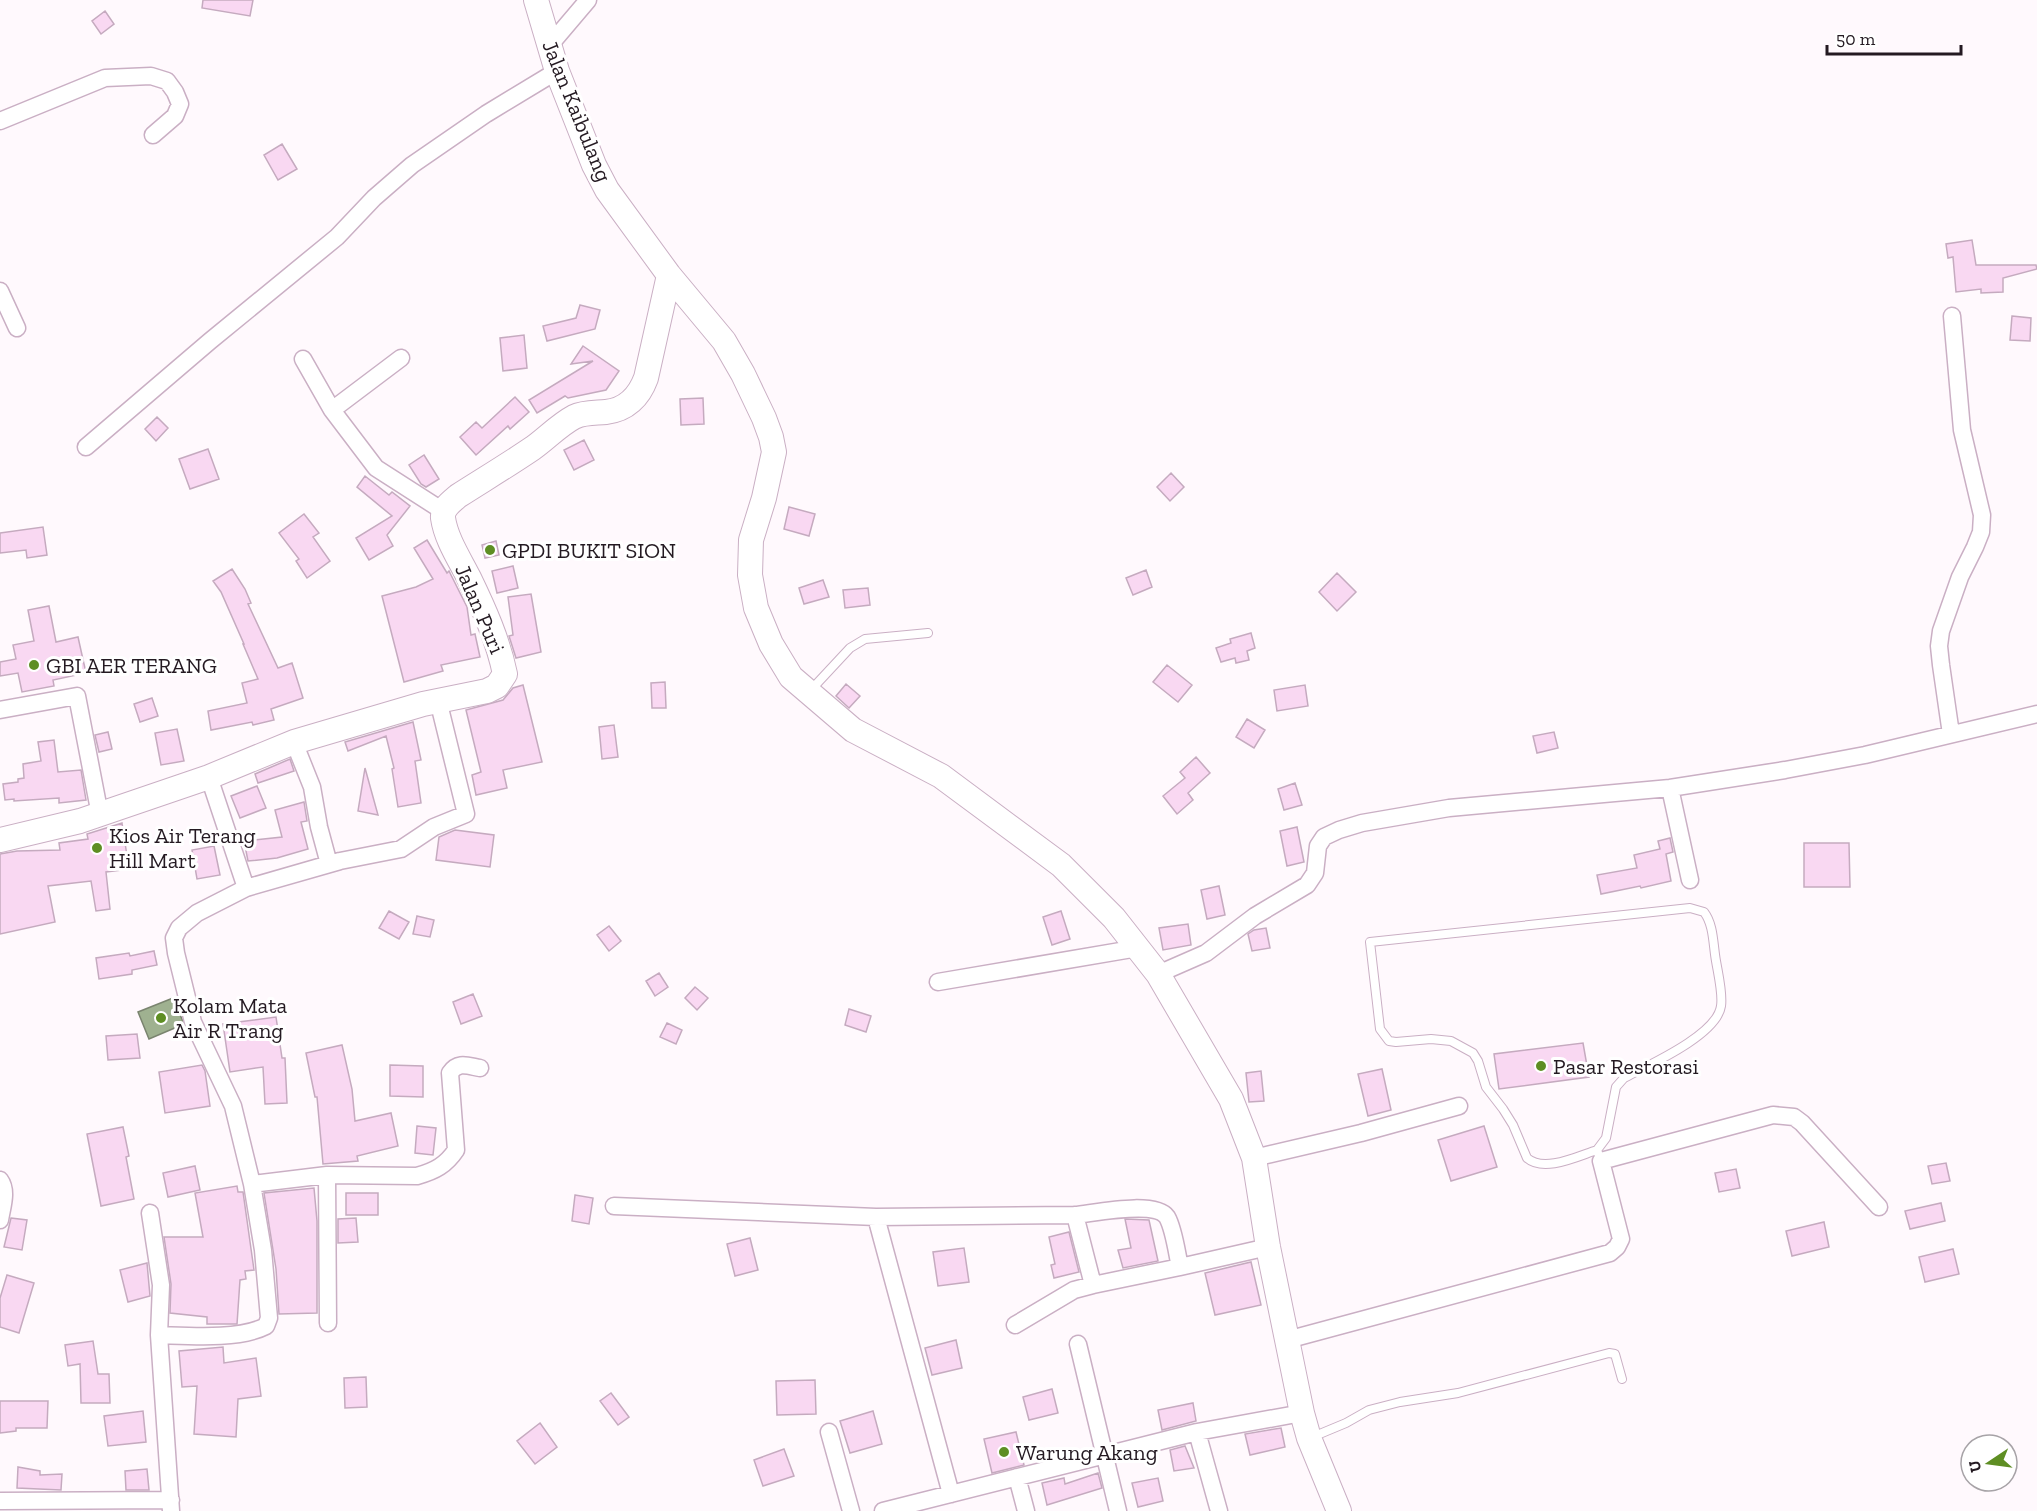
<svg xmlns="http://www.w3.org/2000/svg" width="2037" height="1511" font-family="'Zilla Slab',serif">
<rect width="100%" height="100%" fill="#fff9fd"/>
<path fill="#9fb190" stroke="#7a846f" stroke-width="1.5" d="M173,998L184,1024L149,1039L138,1012Z"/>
<path fill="#f9d8f2" stroke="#c5aabf" stroke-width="1.5" d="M203,0H253L250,16L202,8Z
M105,11L114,24L101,34L92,21Z
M282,144L297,169L278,180L264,155Z
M1972,240L1976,265H2036L2037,269L2003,278V292L1981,293V289L1956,292L1953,257L1948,258L1946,244Z
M580,305L600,310L595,329L547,341L543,326L576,318Z
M2012,316L2031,318L2030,341L2010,340Z
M524,335L527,368L503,371L500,338Z
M583,346L619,371L606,390L568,398L565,396L537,413L529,400L593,361L571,364Z
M515,397L529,412L510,429L508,426L476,455L460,437L476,422L482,428Z
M703,398L704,424L681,425L680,399Z
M157,417L168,428L156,441L145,429Z
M584,440L594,460L574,470L564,450Z
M208,449L219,479L190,489L179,459Z
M424,455L439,479L426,487L421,484L409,465Z
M1171,473L1184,487L1170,501L1157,487Z
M365,476L389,495L392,492L410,506L387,535L393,546L369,560L356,538L392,516L357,487Z
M789,507L815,514L809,536L784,529Z
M304,514L319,533L313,537L330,561L307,578L296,561L299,559L279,533Z
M43,527L47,555L27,558L26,550L0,553V533Z
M427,540L447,573L449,571L467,607L471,635L475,634L480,657L441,665L443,671L404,682L382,596L416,587L433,579L414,548Z
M496,541L499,555L485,558L482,545Z
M513,566L518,588L497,593L492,571Z
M232,569L245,589L251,603L248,604L278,668L292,663L303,698L271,709L274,720L253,725L252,722L211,730L208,711L247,703L242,683L258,679L243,644H244L221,592L213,581Z
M1146,570L1152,587L1133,595L1126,578Z
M1337,573L1356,592L1337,611L1319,592Z
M823,580L829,597L804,604L799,588Z
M868,588L870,605L845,608L843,590Z
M531,594L541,652L516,658L509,636L513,635L508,597Z
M49,606L56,642L78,637L86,673L53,680L54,686L22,692L18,673L0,676V662L16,659L13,645L34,641L28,610Z
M1251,633L1255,648L1247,651L1249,660L1236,663L1235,658L1221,662L1216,648L1231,643L1230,639Z
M1167,665L1192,685L1178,702L1153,682Z
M665,682L666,708H652L651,683Z
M846,684L860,696L849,708L836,696Z
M523,685L542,762L503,770L507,788L476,795L472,775L481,772L466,710L503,700L513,688Z
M1305,685L1308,706L1277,711L1274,690Z
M152,698L158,716L140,722L134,704Z
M1247,719L1265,730L1254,748L1236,737Z
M413,722L421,760L415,761L421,803L398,807L392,769L394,768L386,736L348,751L345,742Z
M614,725L618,757L602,759L599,727Z
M177,729L184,761L161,765L155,733Z
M108,732L112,749L99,752L95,735Z
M1554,732L1558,748L1537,753L1533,736Z
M54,740L58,772L81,770L86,800L59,803V798L14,801V799L5,800L3,784L18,782V779L24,778L23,764L41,761L38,742Z
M1196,757L1210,773L1188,793L1193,800L1177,814L1163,796L1185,778L1180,772Z
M290,759L294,771L258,783L255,774Z
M365,768L378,815L358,811Z
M1295,783L1302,805L1284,810L1278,789Z
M257,786L266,808L240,818L231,796Z
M304,802L307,821L301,822L308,849L277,858L248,861L244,841L282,837L275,810Z
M122,823L129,869L106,872L110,909L96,911L91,881L48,886L55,922L0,934V854L17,851L60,850L59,843L88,839L87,834Z
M1297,827L1304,862L1287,866L1280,831Z
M455,830L494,835L490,867L436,860L439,837Z
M1670,838L1673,852L1666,854L1671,881L1641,888L1640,886L1601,894L1597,875L1637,868L1634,855L1660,849L1658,841Z
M1804,843H1849L1850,887H1804Z
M214,846L220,875L197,879L192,850Z
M1219,886L1225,915L1207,919L1201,890Z
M389,911L409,922L399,939L379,928Z
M1061,911L1070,939L1052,945L1043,917Z
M417,916L434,920L430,937L413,934Z
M1188,924L1191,945L1163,950L1159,928Z
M609,926L621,941L609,951L597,935Z
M1266,928L1270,948L1252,951L1248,934L1254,930Z
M154,951L157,965L132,970V974L99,979L96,958L129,953L130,956Z
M659,973L668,987L655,996L646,981Z
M695,987L708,998L697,1010L685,998Z
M473,994L482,1016L461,1024L453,1002Z
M849,1009L871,1016L866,1032L845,1025Z
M276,1017L282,1058H285L287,1103L265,1104L263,1067L230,1072L223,1024Z
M667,1023L682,1030L676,1044L660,1037Z
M137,1034L140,1058L108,1060L106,1036Z
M1583,1043L1589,1077L1499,1089L1494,1054Z
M342,1045L352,1089L355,1121L391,1113L398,1146L357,1156L358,1161L323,1164L317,1097H315L306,1053Z
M202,1065L205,1071L210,1106L165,1113L159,1072Z
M390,1065L423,1066V1097L390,1096Z
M1382,1069L1391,1110L1368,1116L1358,1074Z
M1261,1071L1264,1101L1249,1102L1246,1073Z
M417,1126L436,1128L433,1155L415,1153Z
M1484,1126L1497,1167L1451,1181L1438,1140Z
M123,1127L129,1156L126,1157L134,1199L101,1206L87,1134Z
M1946,1163L1950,1181L1932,1184L1928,1166Z
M195,1166L200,1190L168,1197L163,1173Z
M1736,1169L1740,1188L1719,1192L1715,1173Z
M237,1186L238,1192H243L254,1270L245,1271L246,1279L240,1280L237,1324H207V1317L170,1313L171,1284L164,1237H203L195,1193Z
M314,1188L317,1221V1313L279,1314L276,1269L264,1193Z
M346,1193H378V1215H346Z
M575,1195L593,1198L589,1224L572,1221Z
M1941,1203L1945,1221L1910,1229L1905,1211Z
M11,1218L27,1220L22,1250L4,1247Z
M356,1218L358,1242L338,1243V1219Z
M1125,1219L1149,1220L1158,1261L1123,1268L1118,1250L1131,1248Z
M1824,1222L1829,1247L1792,1256L1786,1231Z
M1069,1232L1079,1272L1054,1278L1051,1265L1055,1264L1049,1237Z
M750,1238L758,1270L735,1276L727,1244Z
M964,1248L969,1282L938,1286L933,1252Z
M1953,1249L1959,1274L1925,1282L1919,1257Z
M1251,1262L1261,1305L1215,1315L1205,1273Z
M147,1263L150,1296L128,1302L120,1270Z
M7,1275L34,1283L19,1333L0,1327V1298Z
M956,1340L962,1368L932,1375L925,1348Z
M93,1341L98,1374H109L110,1403H81L80,1364L68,1366L65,1345Z
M223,1347L224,1363L256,1358L261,1396L238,1399L236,1437L194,1434L197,1386L182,1387L179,1351Z
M366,1377L367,1407L345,1408L344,1378Z
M815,1380L816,1414L777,1415L776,1381Z
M1052,1389L1058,1413L1029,1420L1023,1397Z
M611,1393L629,1417L618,1425L600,1401Z
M0,1401H48L47,1428H16V1431L0,1433Z
M1193,1403L1196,1421L1162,1430L1158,1410Z
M143,1411L146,1442L108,1446L104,1416Z
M873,1411L882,1444L850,1453L840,1421Z
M540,1423L557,1447L535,1464L517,1441Z
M1281,1428L1285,1447L1250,1455L1245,1434Z
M1016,1432L1024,1465L992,1473L984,1439Z
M1185,1446L1194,1468L1174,1471L1170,1450Z
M784,1449L794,1476L763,1486L754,1460Z
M18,1467L40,1471V1475L62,1474L61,1490L17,1488Z
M147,1469L149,1490H126L125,1471Z
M1098,1473L1102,1488L1047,1505L1042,1483L1064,1478L1065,1484Z
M1158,1478L1163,1501L1138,1507L1132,1483Z"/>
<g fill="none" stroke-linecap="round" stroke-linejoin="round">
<g stroke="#caafc4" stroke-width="10">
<path id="lane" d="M809,692L850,648L865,639L928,633
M1597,1150C1578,1156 1544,1173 1527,1158L1513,1125L1503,1109L1486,1087L1478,1061L1473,1053L1451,1041L1431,1039L1396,1042L1389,1041L1380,1029L1370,942L1690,908L1704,912C1714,925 1713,945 1716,961C1718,973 1723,994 1721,1006C1717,1035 1649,1065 1624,1078L1616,1087L1606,1138L1597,1150L1601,1161
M1310,1438L1346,1423L1369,1410L1400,1402L1458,1393L1609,1353L1615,1354L1622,1379"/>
</g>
<g stroke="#caafc4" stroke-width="19">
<path id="street" d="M549,46L588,0
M0,121L105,78L151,76L167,81L175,92L180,104L175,116L153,135
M0,291L17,328
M303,359L332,410L376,468L443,511
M332,410L401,358
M86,447L210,341L337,237L374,198L412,165L486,114L557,71
M0,710L77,696L100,815
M1951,734L1941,665L1939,646L1941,631L1960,577L1975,547L1981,532L1982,515L1962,430L1952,316
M294,742L312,787L319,827L329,864
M1670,788L1690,880
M246,888L340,861L401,849L434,827L466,814L438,700
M1158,974L1206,953L1255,916L1307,885L1315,873L1318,846L1324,837L1339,830L1362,823L1449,808L1670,788L1785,770L1865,755L2037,714
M938,982L1138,948
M1254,1158L1361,1133L1459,1106
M327,1175L328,1323
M0,1180C8,1191 2,1207 0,1220
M252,1184L327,1175L417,1176C435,1171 446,1165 456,1150L450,1073C458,1061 468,1066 480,1068
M614,1206L876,1217L1075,1215
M150,1213L161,1285L159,1335
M876,1217L951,1494
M1093,1285L1180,1267
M1015,1325L1074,1290L1093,1285L1075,1215C1095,1213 1155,1200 1167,1217C1174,1229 1177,1254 1180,1267L1268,1247
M1287,1340L1610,1253L1617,1247L1621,1239L1601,1161L1773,1115L1794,1117L1802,1123L1879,1207
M1078,1344L1118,1511
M829,1432L851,1511
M1197,1432L1219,1511
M1017,1477L1026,1511
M0,1501L171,1500
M171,1511L159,1335C190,1336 239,1340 266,1326L269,1318L263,1250L252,1184L233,1106L193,1022L176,953L174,938L179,928L197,913L246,888L209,777
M883,1511L1197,1432L1302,1413"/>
</g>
<g stroke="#caafc4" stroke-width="26">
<path id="secondary" d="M536,0L557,71L594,165L607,190L669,275L724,341L743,374L764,418L771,437L774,452L764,498L751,540L750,575L756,608L771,644L791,677L853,730L941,776L1061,865L1114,918L1158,974L1231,1099L1254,1158L1268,1247L1302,1413L1309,1438L1339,1511
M0,840L80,821L209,777L294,742L423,704L487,691L497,686L505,674C498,640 484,609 469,578C460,560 446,539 443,518C442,508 451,502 458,496C483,480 508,465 533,448C547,438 559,425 574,417C584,412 595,413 606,412C626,410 639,397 646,378L669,275"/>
</g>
<use href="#lane" stroke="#fff" stroke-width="8"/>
<use href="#street" stroke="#fff" stroke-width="16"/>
<use href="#secondary" stroke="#fff" stroke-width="24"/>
</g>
<g fill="#5e8e23" stroke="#fff" stroke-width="2">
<circle cx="490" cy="550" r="6"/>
<circle cx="34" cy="665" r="6"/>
<circle cx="97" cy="848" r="6"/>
<circle cx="161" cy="1018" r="6"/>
<circle cx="1541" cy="1066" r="6"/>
<circle cx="1004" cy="1452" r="6"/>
</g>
<g text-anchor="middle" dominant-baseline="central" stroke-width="6" stroke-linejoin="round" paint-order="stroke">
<g font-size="22" fill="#241a22" stroke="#fff">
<text transform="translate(577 111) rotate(68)">Jalan Kaibulang</text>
<text transform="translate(480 609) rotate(67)">Jalan Puri</text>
</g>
<g font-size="22" fill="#241a22" stroke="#fff" text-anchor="start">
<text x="502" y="550">GPDI BUKIT SION</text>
<text x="46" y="665">GBI AER TERANG</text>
<text x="109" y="835">Kios Air Terang<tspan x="109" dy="25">Hill Mart</tspan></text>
<text x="173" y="1005">Kolam Mata<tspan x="173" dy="25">Air R Trang</tspan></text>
<text x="1553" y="1066">Pasar Restorasi</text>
<text x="1016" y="1452">Warung Akang</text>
</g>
</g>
<g transform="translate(1989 1463) rotate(257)"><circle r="28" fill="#ffffff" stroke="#a7a3a7" stroke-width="1.5"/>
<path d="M0-4.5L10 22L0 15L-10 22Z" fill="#5e8e23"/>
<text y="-9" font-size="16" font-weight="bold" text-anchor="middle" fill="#241a22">U</text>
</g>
<path d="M1827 45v9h134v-9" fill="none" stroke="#241a22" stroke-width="3"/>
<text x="1836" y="45" font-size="18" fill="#241a22" stroke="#ffffff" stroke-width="4.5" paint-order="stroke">50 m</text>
</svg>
